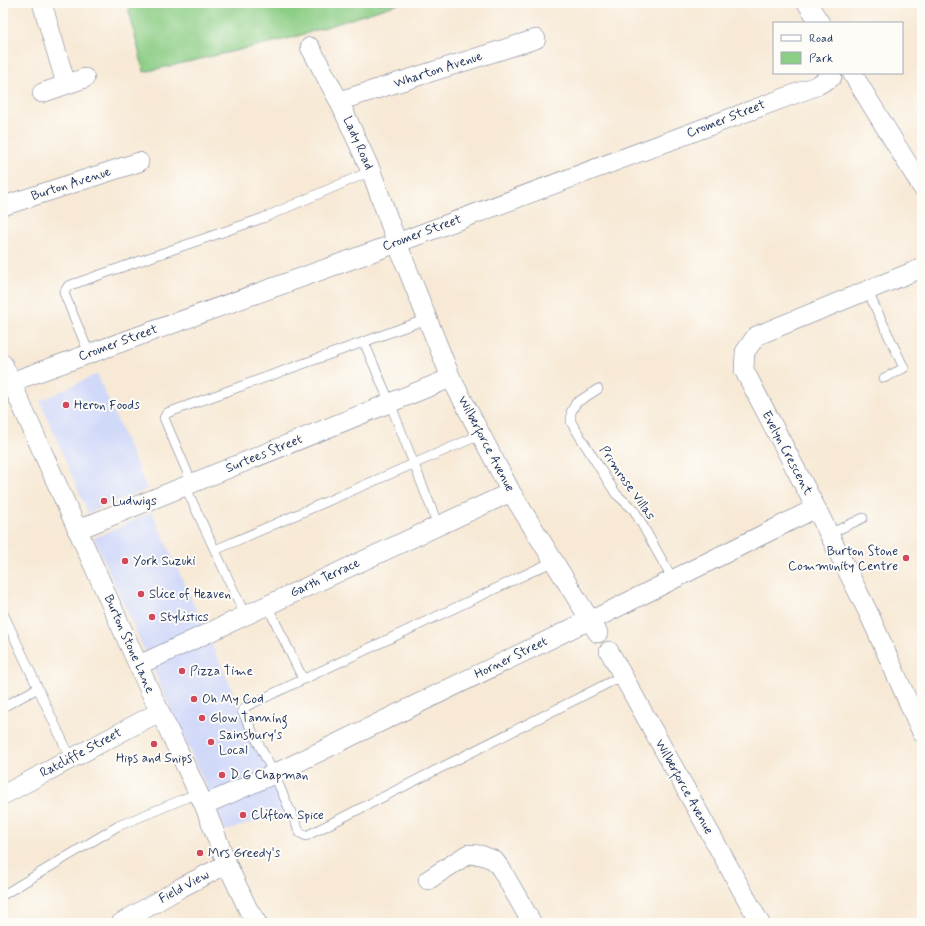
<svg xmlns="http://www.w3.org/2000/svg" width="925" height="926" font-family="Mynerve,sans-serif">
<rect width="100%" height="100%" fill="#fdfcf7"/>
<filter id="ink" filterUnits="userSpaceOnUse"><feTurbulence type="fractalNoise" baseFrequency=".025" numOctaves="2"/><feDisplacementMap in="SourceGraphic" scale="8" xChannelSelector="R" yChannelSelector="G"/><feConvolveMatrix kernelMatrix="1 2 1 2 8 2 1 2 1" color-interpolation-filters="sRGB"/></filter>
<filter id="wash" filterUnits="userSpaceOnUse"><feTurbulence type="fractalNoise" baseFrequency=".012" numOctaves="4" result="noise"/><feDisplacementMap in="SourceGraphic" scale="16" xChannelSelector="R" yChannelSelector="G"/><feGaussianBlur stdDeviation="0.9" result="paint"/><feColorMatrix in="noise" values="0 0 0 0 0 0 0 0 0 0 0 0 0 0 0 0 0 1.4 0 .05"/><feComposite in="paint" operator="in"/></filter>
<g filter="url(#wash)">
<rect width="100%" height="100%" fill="#f7e9d5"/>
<path fill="#d1d9f9" d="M97,374L147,489L88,513L40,401Z
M152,512L287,811L226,831L94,538Z"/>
<path fill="#8dce86" stroke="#547e72" d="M127,3H401L295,37L144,72Z"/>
</g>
<g filter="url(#ink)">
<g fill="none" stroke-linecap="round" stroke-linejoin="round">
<g stroke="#687088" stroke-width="10">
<path id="service" d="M867,290L904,368L884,378
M364,342L390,403L438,525
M89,353L64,293L68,286L263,218L371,171
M598,389L576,403L571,412V422L616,494L634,510L673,580
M192,483L164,418L167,413L427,319
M185,486L245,615
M829,534L863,518
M215,550L480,435
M554,561L247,706L242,711L274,774L300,833L306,836L622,676
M267,605L303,679
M3,613L71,759
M3,707L38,688
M3,895L118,826L198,793"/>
</g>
<g stroke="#687088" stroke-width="20">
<path id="minor" d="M42,3L66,84
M807,3L820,23
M310,47L339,101L371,171L397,243L451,378L511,492L598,633
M852,73L922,187
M42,93L85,78
M339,101L536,39
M3,206L139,162
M922,268L756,336L745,352L744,370L816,508L869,614L922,733
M3,364L149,689L204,805L227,864L248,909L257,923
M11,382L397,243L816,86L832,77
M77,530L451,378
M609,651L760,923
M139,665L511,492
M3,795L159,712
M204,805L274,774L579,625L590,621L816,508
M428,880L468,854L481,855L494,860L501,869L532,923
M121,923L180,888L227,864"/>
</g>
<use href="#service" stroke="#fff" stroke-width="9"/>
<use href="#minor" stroke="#fff" stroke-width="19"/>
</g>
</g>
<g fill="#d1495b" stroke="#fdfcf7" stroke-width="1.5">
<circle cx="66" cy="405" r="4"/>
<circle cx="104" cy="501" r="4"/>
<circle cx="906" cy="558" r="4"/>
<circle cx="125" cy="561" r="4"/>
<circle cx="141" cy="594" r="4"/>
<circle cx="152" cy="617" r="4"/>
<circle cx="182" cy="671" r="4"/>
<circle cx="194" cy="699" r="4"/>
<circle cx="202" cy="718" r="4"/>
<circle cx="211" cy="742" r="4"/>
<circle cx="154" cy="744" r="4"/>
<circle cx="222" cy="775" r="4"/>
<circle cx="243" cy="815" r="4"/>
<circle cx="200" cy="853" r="4"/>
</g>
<g text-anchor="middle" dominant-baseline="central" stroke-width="4" stroke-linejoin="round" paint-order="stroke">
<g font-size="13" fill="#1b2f5e" stroke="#fdfcf7">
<text transform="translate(438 70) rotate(-18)">Wharton Avenue</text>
<text transform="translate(726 119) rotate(-21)">Cromer Street</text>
<text transform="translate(358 143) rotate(66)">Lady Road</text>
<text transform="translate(71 184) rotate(-18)">Burton Avenue</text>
<text transform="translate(422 233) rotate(-20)">Cromer Street</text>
<text transform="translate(118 343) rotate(-20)">Cromer Street</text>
<text transform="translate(486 444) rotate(62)">Wilberforce Avenue</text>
<text transform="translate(787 453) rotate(62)">Evelyn Crescent</text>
<text transform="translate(264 454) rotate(-22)">Surtees Street</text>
<text transform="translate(627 483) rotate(55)">Primrose Villas</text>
<text transform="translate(325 578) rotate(-25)">Garth Terrace</text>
<text transform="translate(129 644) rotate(66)">Burton Stone Lane</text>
<text transform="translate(511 658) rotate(-26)">Horner Street</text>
<text transform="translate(81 753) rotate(-28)">Ratcliffe Street</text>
<text transform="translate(684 787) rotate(61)">Wilberforce Avenue</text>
<text transform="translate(184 887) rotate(-29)">Field View</text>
</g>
<g font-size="13" fill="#1b2f5e" stroke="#fdfcf7" text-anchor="start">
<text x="74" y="405">Heron Foods</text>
<text x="112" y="501">Ludwigs</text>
<text x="898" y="551" text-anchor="end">Burton Stone<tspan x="898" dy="15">Community Centre</tspan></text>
<text x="133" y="561">York Suzuki</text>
<text x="149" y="594">Slice of Heaven</text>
<text x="160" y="617">Stylistics</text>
<text x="190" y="671">Pizza Time</text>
<text x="202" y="699">Oh My Cod</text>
<text x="210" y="718">Glow Tanning</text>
<text x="219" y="735">Sainsbury's<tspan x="219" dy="15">Local</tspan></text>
<text x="154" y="758" text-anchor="middle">Hips and Snips</text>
<text x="230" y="775">D G Chapman</text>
<text x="251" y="815">Clifton Spice</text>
<text x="208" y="853">Mrs Greedy's</text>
</g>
</g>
<rect width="925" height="926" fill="none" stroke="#fdfcf7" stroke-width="16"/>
<rect x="773" y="22" width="130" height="52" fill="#fdfcf7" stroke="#a3aaba"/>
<rect x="781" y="35" width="20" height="6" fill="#ffffff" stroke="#a3aaba"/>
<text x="809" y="42" font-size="12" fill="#1b2f5e">Road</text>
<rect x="781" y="52" width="20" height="12" fill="#8dce86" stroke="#a3aaba"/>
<text x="809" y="62" font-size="12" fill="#1b2f5e">Park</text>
</svg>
